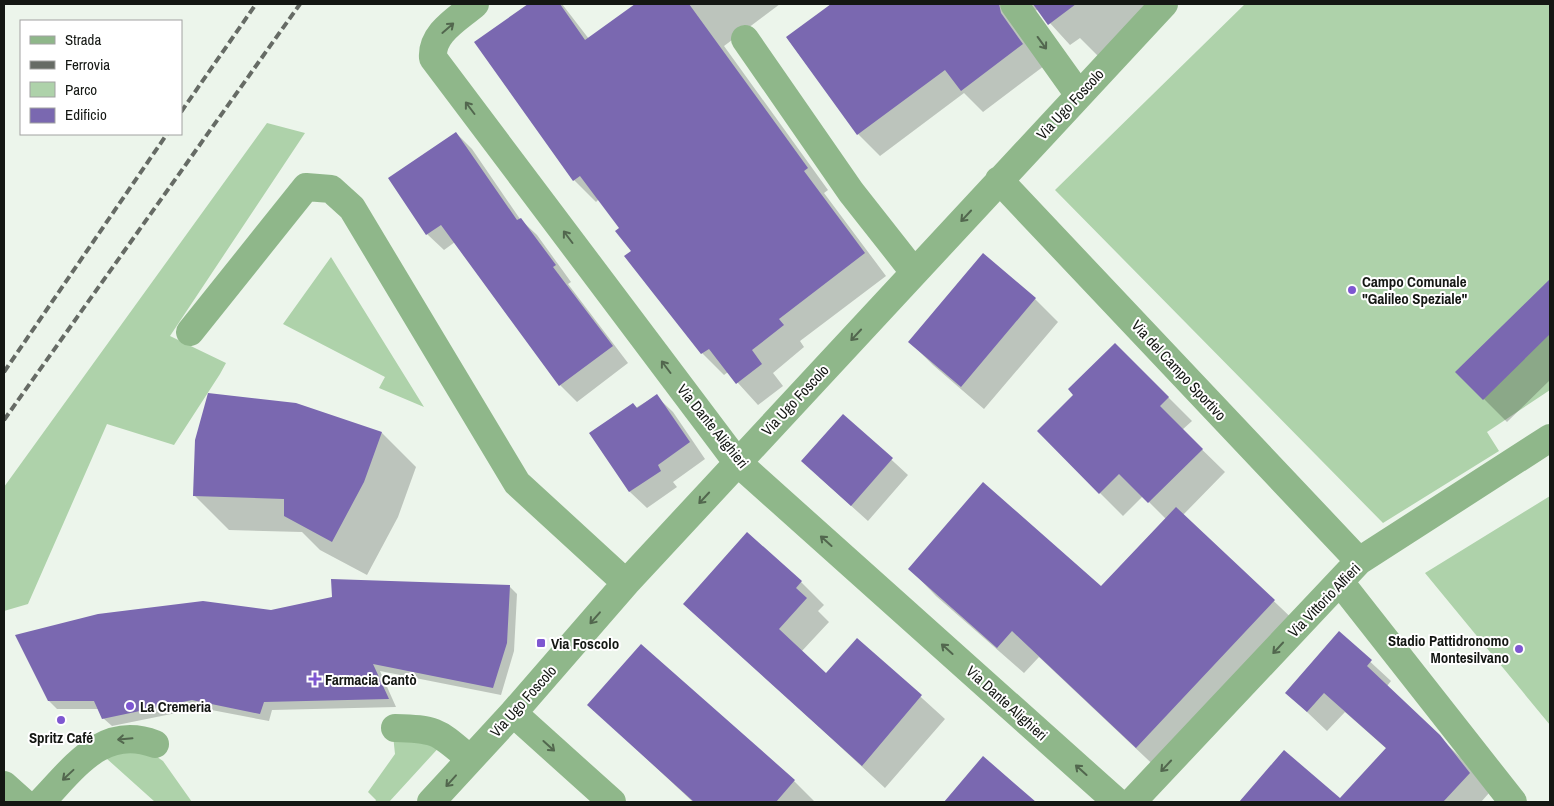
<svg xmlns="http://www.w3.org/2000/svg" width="1554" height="806" font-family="'Archivo Narrow',sans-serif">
<rect width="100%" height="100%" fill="#ecf5eb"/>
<path fill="#aed2aa" d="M1245,4H1550V390L1487,432L1499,451L1383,523L1055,190Z
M267,123L305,133L170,336L226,363L220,374L174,445L107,424L28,604L4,611V487Z
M331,257L424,407L379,388L385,377L283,324Z
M1550,496V725L1425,573Z
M393,735L443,743L389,802H375L376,800L368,792L395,754Z
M147,750L163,761L192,802H155L106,758L113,752Z"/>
<path fill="#0003" d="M530,4H562L589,39L637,4H780L724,46L828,190L824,193L886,276L800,341L804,347L773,373L783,386L758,405L728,372L724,375L702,353L654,292L621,228L599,199L596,202L574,180L476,42Z
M833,4H1146L1099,57L1080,38L1070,45L1038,10L1027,12L1044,66L983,112L964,93L880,156L858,134L787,38Z
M456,133L472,149L520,219L537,235L571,282L568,284L628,363L577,402L560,385L455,242L444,250L427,234Z
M1550,280V380L1507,422L1457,372Z
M1035,299L1058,322L984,409L933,365L910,342Z
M1115,344L1192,421L1182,430L1225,472L1183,515L1301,627L1163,774L1039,657L1024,673L936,596L910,569L1101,588L1166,519L1143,496L1123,516L1038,431L1075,395Z
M656,396L673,412L705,459L673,482L677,487L647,508L630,492L591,434Z
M843,415L908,475L868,521L819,477Z
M382,433L416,467L398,517L367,575L320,550L302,532L229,530L194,495Z
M801,582L824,605L818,611L829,622L801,652L826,675L857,639L945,719L885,788L685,603Z
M509,586L517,594L514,651L501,695L380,671L396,707L272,710L269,721L201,708L112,726L103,718L99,709H57L49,701L271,612Z
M1339,633L1391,681L1387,686L1460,757L1489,793L1481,802H1241L1284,752L1340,800L1387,749L1345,712L1327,731L1287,693Z
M589,705L794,781L815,802H693Z
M983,758L1027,796L1033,802H946Z"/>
<path fill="#7a68b0" d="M528,4H560L585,40L635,4H689L808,168L804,171L865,253L779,319L784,325L752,350L762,364L736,384L709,349L701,354L653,293L624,256L631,251L615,231L619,228L580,176L573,181L474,42Z
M831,4H999L1001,13L1023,44L961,91L945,70L857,135L786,37Z
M1033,4H1076L1048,25Z
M456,132L517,220L521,218L556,265L553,267L613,346L559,386L441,225L426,235L388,178Z
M983,253L1036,298L961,387L908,342Z
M1550,279V334L1483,400L1455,372Z
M1115,343L1169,397L1160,406L1203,449L1148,503L1119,474L1099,494L1037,431L1073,395L1068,389Z
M208,393L296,403L382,432L364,482L332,542L284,516V499L193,496L195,440Z
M657,394L690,442L658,465L661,471L629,492L589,433L633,403L637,408Z
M843,414L893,458L851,506L801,461Z
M983,482L1101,586L1176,507L1275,600L1136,748L1012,631L997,648L908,569Z
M747,532L802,581L796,588L807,598L779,629L826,673L857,638L922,695L862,766L683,604Z
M331,579L510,585L507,643L493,688L373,664L389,699L264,702L260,714L192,700L102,719L94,701H48L15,635L98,614L203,601L271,610L332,597Z
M1339,631L1372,660L1367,666L1440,735L1470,773L1443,802H1239L1284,750L1340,798L1386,748L1324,693L1307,712L1285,693Z
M641,644L795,780L776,802H694L587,705Z
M983,756L1036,802H944Z"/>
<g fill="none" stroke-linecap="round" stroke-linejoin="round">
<path stroke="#8fb78a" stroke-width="28" d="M475,4C458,19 431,33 433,58L737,462L1117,802
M1014,4L1079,95
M745,39L851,192L914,272
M999,180L1359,561
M190,332L306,187L331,189L352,208L517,483L626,583
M1340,582L1513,802
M513,713L612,802
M395,728C438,729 438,732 470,759
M4,785L23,802
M41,802C74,768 103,724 155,744
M431,802L513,713L626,583L1164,4
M1132,802L1359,561L1550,438"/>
<path stroke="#666b65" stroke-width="4" stroke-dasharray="8 4" stroke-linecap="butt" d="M181,112L256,4
M4,372L167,134
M4,420L300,4"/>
</g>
<defs><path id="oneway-shaft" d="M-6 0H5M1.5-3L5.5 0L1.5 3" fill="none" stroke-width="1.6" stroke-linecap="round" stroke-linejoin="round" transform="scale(1.25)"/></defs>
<g stroke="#52674e">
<use href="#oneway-shaft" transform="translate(448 28) rotate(-41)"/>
<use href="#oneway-shaft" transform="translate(1042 43) rotate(54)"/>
<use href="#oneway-shaft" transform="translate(470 108) rotate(-127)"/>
<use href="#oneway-shaft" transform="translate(966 216) rotate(133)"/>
<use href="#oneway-shaft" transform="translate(568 237) rotate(-127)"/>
<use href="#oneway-shaft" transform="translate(856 335) rotate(133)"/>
<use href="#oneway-shaft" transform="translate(666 367) rotate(-127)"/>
<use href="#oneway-shaft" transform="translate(704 498) rotate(133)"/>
<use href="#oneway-shaft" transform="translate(826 541) rotate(-138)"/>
<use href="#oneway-shaft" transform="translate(595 618) rotate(131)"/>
<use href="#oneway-shaft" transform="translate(1278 648) rotate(133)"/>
<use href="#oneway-shaft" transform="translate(947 649) rotate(-138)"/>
<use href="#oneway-shaft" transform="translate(125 739) rotate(175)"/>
<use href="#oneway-shaft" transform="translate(549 746) rotate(42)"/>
<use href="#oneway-shaft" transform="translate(1166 766) rotate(133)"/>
<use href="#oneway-shaft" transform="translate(1081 770) rotate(-138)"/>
<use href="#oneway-shaft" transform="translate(68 775) rotate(137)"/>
<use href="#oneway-shaft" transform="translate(451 781) rotate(132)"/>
</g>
<g fill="#7e57d1" stroke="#fff" stroke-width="2">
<circle cx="1352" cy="290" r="5"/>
<rect x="536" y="638" width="10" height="10" rx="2.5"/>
<circle cx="1519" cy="649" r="5"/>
<path d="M312.5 671.5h5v5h5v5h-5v5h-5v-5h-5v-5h5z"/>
<circle cx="130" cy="706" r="5"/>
<circle cx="61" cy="720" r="5"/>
</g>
<g text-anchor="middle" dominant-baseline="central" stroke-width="4" stroke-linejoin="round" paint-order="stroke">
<g font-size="15" fill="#141713" stroke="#fff">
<text transform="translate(1070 104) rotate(-47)">Via Ugo Foscolo</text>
<text transform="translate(1179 370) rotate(47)">Via del Campo Sportivo</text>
<text transform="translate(795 400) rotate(-47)">Via Ugo Foscolo</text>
<text transform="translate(713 426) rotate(51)">Via Dante Alighieri</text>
<text transform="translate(1324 600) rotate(-46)">Via Vittorio Alfieri</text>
<text transform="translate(523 701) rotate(-48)">Via Ugo Foscolo</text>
<text transform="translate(1007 703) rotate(42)">Via Dante Alighieri</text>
</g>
<g font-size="15" font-weight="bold" fill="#141713" stroke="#fff" text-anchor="start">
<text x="1362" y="281">Campo Comunale<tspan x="1362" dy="17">"Galileo Speziale"</tspan></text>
<text x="1509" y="640" text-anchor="end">Stadio Pattidronomo<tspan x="1509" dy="17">Montesilvano</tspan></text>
<text x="551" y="643">Via Foscolo</text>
<text x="325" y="679">Farmacia Cantò</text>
<text x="140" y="706">La Cremeria</text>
<text x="61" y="737" text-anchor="middle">Spritz Café</text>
</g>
</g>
<rect width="1554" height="806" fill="none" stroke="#141713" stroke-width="10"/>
<rect x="20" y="20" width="162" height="115" fill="#ffffff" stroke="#a1a2a1"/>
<rect x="30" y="36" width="25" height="8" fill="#8fb78a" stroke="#a1a2a1"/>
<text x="65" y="45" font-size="15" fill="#141713">Strada</text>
<rect x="30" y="61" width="25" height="8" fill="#666b65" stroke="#a1a2a1"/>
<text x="65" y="70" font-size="15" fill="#141713">Ferrovia</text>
<rect x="30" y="82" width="25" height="15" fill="#aed2aa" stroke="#a1a2a1"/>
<text x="65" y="95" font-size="15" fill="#141713">Parco</text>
<rect x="30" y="108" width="25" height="15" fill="#7a68b0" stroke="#a1a2a1"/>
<text x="65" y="120" font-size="15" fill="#141713">Edificio</text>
</svg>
